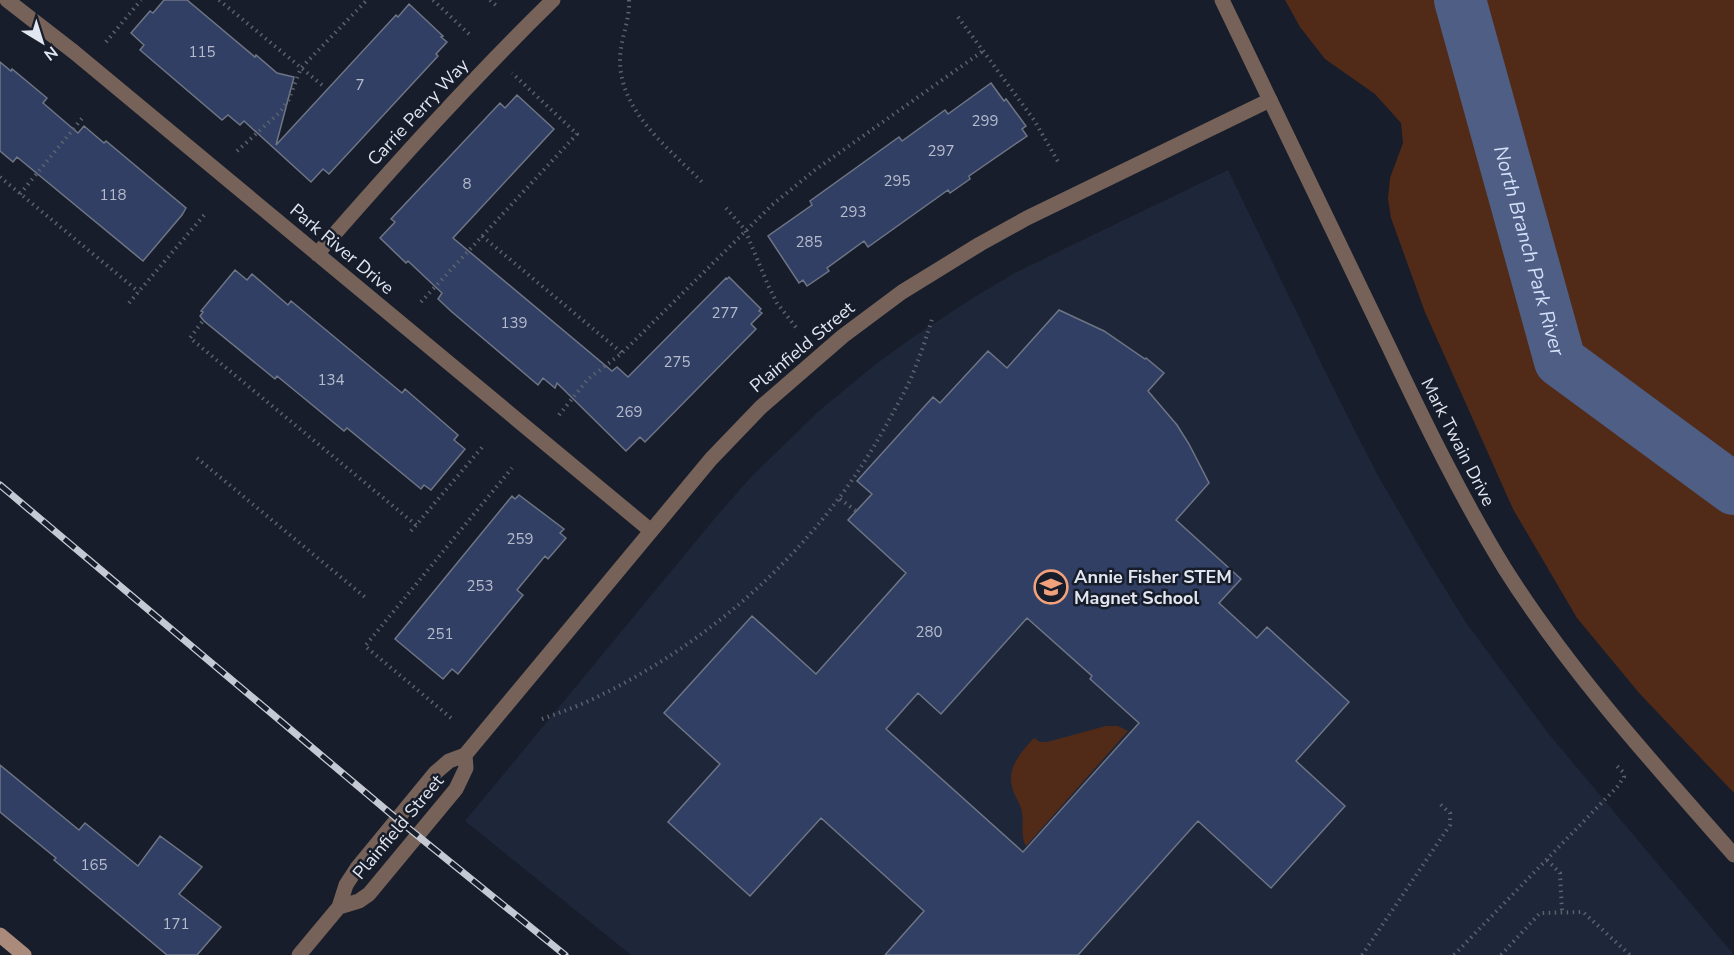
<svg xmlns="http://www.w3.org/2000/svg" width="1734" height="955" font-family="'Nunito Sans',sans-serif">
<rect width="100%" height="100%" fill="#171d2a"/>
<path fill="#1e2639" d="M1228,170L1328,377L1376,472L1421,550L1467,624L1548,733L1734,955H631L465,821L715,518L751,477L820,410L876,364L916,335L976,296L1013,274L1070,246Z"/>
<path fill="#522b18" d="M1285,0H1734V793L1640,694L1577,618L1513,509L1425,312L1391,218L1388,199L1390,178L1403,143L1401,123L1375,94L1325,59L1300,27Z
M1106,726H1118L1128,731L1026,846C1020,837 1024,824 1022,813C1021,804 1014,796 1012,787C1007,767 1021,752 1034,738L1040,742H1047Z"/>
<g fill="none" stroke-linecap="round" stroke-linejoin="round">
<path stroke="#4e5e84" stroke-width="52" id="s1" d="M1460,0L1560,361L1734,489"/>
</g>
<path fill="#313f64" stroke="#6e7585" stroke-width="1.5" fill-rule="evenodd" d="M164,0H187L255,57L256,55L277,73L294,77L276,145L396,15L398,17L409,4L443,36L441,37L447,42L436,54L438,56L329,174L323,169L311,182L244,121L240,125L228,115L222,120L140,50L144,45L131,33L150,11L153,13Z
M0,62L11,71L12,69L47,98L43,103L78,133L84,126L104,143L106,141L186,208L182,215L143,261L17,157L13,162L0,151Z
M991,83L1004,101L1006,99L1026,126L1022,129L1027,136L969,176L970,179L950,193L948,190L868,247L864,241L827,268L829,271L807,286L803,280L799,283L768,236L812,205L810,201L899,137L902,141L945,110L948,114Z
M517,95L554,129L453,238L612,371L617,367L628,377L726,278L727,279L729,277L761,309L759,311L762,313L751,324L756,329L645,442L640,437L626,451L557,383L555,388L543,378L538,385L452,312L438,299L442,293L408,261L406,263L380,238L395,222L391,219L500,103L505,108Z
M235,270L247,280L252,274L288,305L291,301L402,393L405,389L458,435L454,440L465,449L431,490L424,485L421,489L347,428L344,431L277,376L275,379L204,321L200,316L203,312L201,311Z
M1059,310L1104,331L1145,359L1146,358L1164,373L1148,391L1177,425L1189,444L1209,483L1176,520L1241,579L1219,603L1257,638L1267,627L1349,702L1296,761L1345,806L1271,888L1198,821L1078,955H885L924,911L821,818L750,896L668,822L720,764L664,713L752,616L816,674L906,573L848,520L872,494L857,481L933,397L940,403L988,351L1007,368ZM1027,618L1092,676L1090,679L1139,723L1023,852L886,729L918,693L941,714Z
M519,495L564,529L560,533L566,538L548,559L545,556L517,590L523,595L458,674L452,669L443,679L395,639L512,496L515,499Z
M0,765L79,830L85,823L138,866L160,836L202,867L179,894L221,927L197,955H167L54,860L56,858L0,812Z"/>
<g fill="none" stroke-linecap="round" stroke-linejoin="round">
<path stroke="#5c616d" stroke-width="4" stroke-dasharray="1.5 4.5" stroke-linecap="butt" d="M219,0L322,85
M433,0L471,36
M490,0L499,8
M629,0C630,21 620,39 620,60C620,113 670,149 704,184
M958,17L1034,120L1060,165
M106,42L141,0
M237,151L279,113L288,101L301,68L367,0
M0,177L139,292
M20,194L84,116
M726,208L745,230L768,285L777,303L798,330
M482,236L622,353
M421,302L577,134L512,73
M129,303L205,214
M202,322L190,338L416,525
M559,415L588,379L622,353L772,205L815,170L983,51
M197,458L366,598
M840,499L856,511
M411,531L484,445
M451,718L365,646L512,468
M542,719C559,713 576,707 593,699C718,639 823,542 889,420C899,402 910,383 917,363C923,348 928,332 933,316
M1547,860L1560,873L1562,912
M1362,955L1450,825V813L1440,804
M1454,955L1617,787L1624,777L1623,772L1615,764
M1501,955L1540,913L1583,912L1630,955"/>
<path stroke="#766259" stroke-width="15" d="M7,0L74,52L650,530
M1270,100C1309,182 1349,263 1388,345C1424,421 1461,497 1505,569C1571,673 1653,763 1734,855
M317,254C393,167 470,81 553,0"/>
<path stroke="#766259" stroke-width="15" d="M339,907L359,901L369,894L456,789L466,768L465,755
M299,955L339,907L346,885L357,868L435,773L449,761L465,755L711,459L761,407L843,336L902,292L980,244L1027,218L1270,100L1222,0"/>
<path stroke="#aa8a7b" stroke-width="15" d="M0,935L24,955"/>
<g stroke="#c5c9d3" stroke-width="7">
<path id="rail" d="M0,485L397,819L565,955"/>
</g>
<use href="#rail" stroke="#171d2a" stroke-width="4.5" stroke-dasharray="14" stroke-linecap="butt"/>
</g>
<defs>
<g id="school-ring" transform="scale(1.725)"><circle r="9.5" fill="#171d2a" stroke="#f1a17c" stroke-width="1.5"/><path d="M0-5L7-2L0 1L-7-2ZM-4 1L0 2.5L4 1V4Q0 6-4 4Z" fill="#f1a17c"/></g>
</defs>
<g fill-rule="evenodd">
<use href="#school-ring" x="1051" y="587"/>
</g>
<g text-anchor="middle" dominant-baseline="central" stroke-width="5" stroke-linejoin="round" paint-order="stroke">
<g font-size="15" fill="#b6bccd">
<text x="202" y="52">115</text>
<text x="360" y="85">7</text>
<text x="985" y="121">299</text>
<text x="941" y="151">297</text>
<text x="897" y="181">295</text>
<text x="467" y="184">8</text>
<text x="113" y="195">118</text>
<text x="853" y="212">293</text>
<text x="809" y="242">285</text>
<text x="725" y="313">277</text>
<text x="514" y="323">139</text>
<text x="677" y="362">275</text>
<text x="331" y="380">134</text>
<text x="629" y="412">269</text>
<text x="520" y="539">259</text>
<text x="480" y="586">253</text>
<text x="929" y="632">280</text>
<text x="440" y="634">251</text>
<text x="94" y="865">165</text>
<text x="176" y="924">171</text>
</g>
<g font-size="18" fill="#e2e6f0" stroke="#171d2a">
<text transform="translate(418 112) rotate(-47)">Carrie Perry Way</text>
<text transform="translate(342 249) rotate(40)">Park River Drive</text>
<text transform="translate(802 347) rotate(-40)">Plainfield Street</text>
<text transform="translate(1458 442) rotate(63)">Mark Twain Drive</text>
<text transform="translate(398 827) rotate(-50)">Plainfield Street</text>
</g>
<g font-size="18" font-weight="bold" fill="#e2e6f0" stroke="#171d2a" text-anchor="start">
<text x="1074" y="577">Annie Fisher STEM<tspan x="1074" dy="21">Magnet School</tspan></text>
</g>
<g font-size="20" font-style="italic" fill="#d3def8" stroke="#171d2a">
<text stroke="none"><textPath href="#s1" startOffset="260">North Branch Park River</textPath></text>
</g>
</g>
<g transform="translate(42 42) rotate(142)" stroke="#171d2a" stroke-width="4.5" paint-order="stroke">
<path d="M0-4.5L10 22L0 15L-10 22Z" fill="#e2e6f0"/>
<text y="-9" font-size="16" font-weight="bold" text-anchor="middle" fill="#e2e6f0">N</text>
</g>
</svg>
